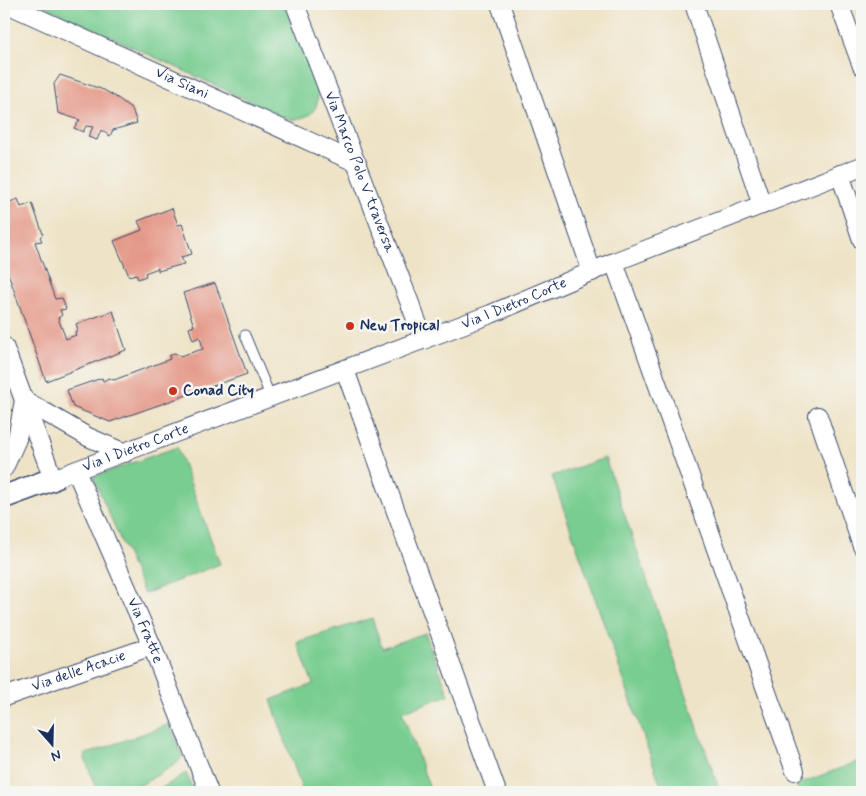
<svg xmlns="http://www.w3.org/2000/svg" width="866" height="796" font-family="Mynerve,sans-serif">
<rect width="100%" height="100%" fill="#f6f6f2"/>
<filter id="ink" filterUnits="userSpaceOnUse"><feTurbulence type="fractalNoise" baseFrequency=".02" numOctaves="2"/><feDisplacementMap in="SourceGraphic" scale="10" xChannelSelector="R" yChannelSelector="G"/><feConvolveMatrix kernelMatrix="1 2 1 2 8 2 1 2 1" color-interpolation-filters="sRGB"/></filter>
<filter id="wash" filterUnits="userSpaceOnUse"><feTurbulence type="fractalNoise" baseFrequency=".0096" numOctaves="4" result="noise"/><feDisplacementMap in="SourceGraphic" scale="20" xChannelSelector="R" yChannelSelector="G"/><feGaussianBlur stdDeviation="1.12" result="paint"/><feColorMatrix in="noise" values="0 0 0 0 0 0 0 0 0 0 0 0 0 0 0 0 0 1.4 0 .05"/><feComposite in="paint" operator="in"/></filter>
<g filter="url(#wash)">
<rect width="100%" height="100%" fill="#eee3c6"/>
<path fill="#79cd91" stroke="#4a7e78" d="M40,4H285L317,88C320,110 312,118 290,120Z
M177,447L220,564L144,594L93,477Z
M605,458L720,792H663L552,476Z
M372,618L382,648L425,633L449,695L402,712L431,792H303L271,700L313,684L297,642Z
M170,724L182,757L176,764L129,792H97L84,755Z
M862,760V792H799L796,785Z
M186,773L194,792H156Z"/>
<g id="blocks">
<path fill="#e49686" d="M60,75L104,90L119,99L132,109L137,123L113,130L110,136L101,130L97,140L88,137L93,127L86,126L83,132L74,128L80,120L58,113L54,84Z
M18,199L21,207L32,203L43,234L40,237L42,241L35,242L55,299L62,298L66,309L60,310L62,315L58,318L66,339L76,335L75,332L78,330L76,324L113,311L126,350L46,381L4,262V204Z
M172,208L178,225L182,224L192,254L181,257L184,264L158,271V268L145,273L146,276L138,279L136,274L129,276L114,241L142,230L138,221Z
M215,283L247,374L110,422L73,407L67,390L102,378L103,381L109,378L114,380L170,359L169,356L175,353L180,356L203,349L200,337L193,340L189,328L194,326L183,293Z"/>
</g>
</g>
<g filter="url(#ink)">
<use href="#blocks" fill-opacity="0" stroke="#3b4a6e" stroke-width="1"/>
<g fill="none" stroke-linecap="round" stroke-linejoin="round">
<g stroke="#3b4a6e" stroke-width="11">
<path id="service" d="M245,335L271,398"/>
</g>
<g stroke="#3b4a6e" stroke-width="20">
<g id="minor">
<path id="s1" d="M7,4L357,163"/>
<path id="s2" d="M295,4L424,340"/>
<path d="M500,4L592,272"/>
<path d="M694,4L762,205"/>
<path d="M839,4L862,66"/>
<path d="M840,174L862,240"/>
<path d="M614,262L795,771"/>
<path id="s3" d="M4,346L53,479L491,314L614,262L862,166"/>
<path d="M345,370L497,792"/>
<path d="M818,416L862,546"/>
<path d="M4,468L17,439L24,400L88,437L125,453"/>
<path id="s4" d="M76,471L152,646L209,792"/>
<path id="s5" d="M4,697L152,646"/>
</g>
</g>
<g stroke="#3b4a6e" stroke-width="25">
<path id="tertiary" d="M4,497L53,479"/>
</g>
<use href="#service" stroke="#fff" stroke-width="9"/>
<use href="#minor" stroke="#fff" stroke-width="18"/>
<use href="#tertiary" stroke="#fff" stroke-width="22"/>
</g>
</g>
<g fill="#c8321e" stroke="#f6f6f2" stroke-width="2">
<circle cx="350" cy="326" r="5"/>
<circle cx="173" cy="391" r="5"/>
</g>
<g text-anchor="middle" dominant-baseline="central" stroke-width="5" stroke-linejoin="round" paint-order="stroke">
<g font-size="15" fill="#1b2f5e" stroke="#f6f6f2">
<text stroke="none"><textPath href="#s1" startOffset="192">Via Siani</textPath></text>
<text stroke="none"><textPath href="#s2" startOffset="180">Via Marco Polo V traversa</textPath></text>
<text stroke="none"><textPath href="#s3" startOffset="635">Via I Dietro Corte</textPath></text>
<text stroke="none"><textPath href="#s3" startOffset="230">Via I Dietro Corte</textPath></text>
<text stroke="none"><textPath href="#s4" startOffset="174">Via Fratte</textPath></text>
<text stroke="none"><textPath href="#s5" startOffset="79">Via delle Acacie</textPath></text>
</g>
<g font-size="15" font-weight="bold" fill="#1b2f5e" stroke="#f6f6f2" text-anchor="start">
<text x="360" y="326">New Tropical</text>
<text x="183" y="391">Conad City</text>
</g>
</g>
<rect width="866" height="796" fill="none" stroke="#f6f6f2" stroke-width="20"/>
<g transform="translate(52 744) rotate(160)" stroke="#f6f6f2" stroke-width="4" paint-order="stroke">
<path d="M0-4L9 19L0 12L-9 19Z" fill="#1b2f5e"/>
<text y="-8" font-size="14" font-weight="bold" text-anchor="middle" fill="#1b2f5e">N</text>
</g>
</svg>
